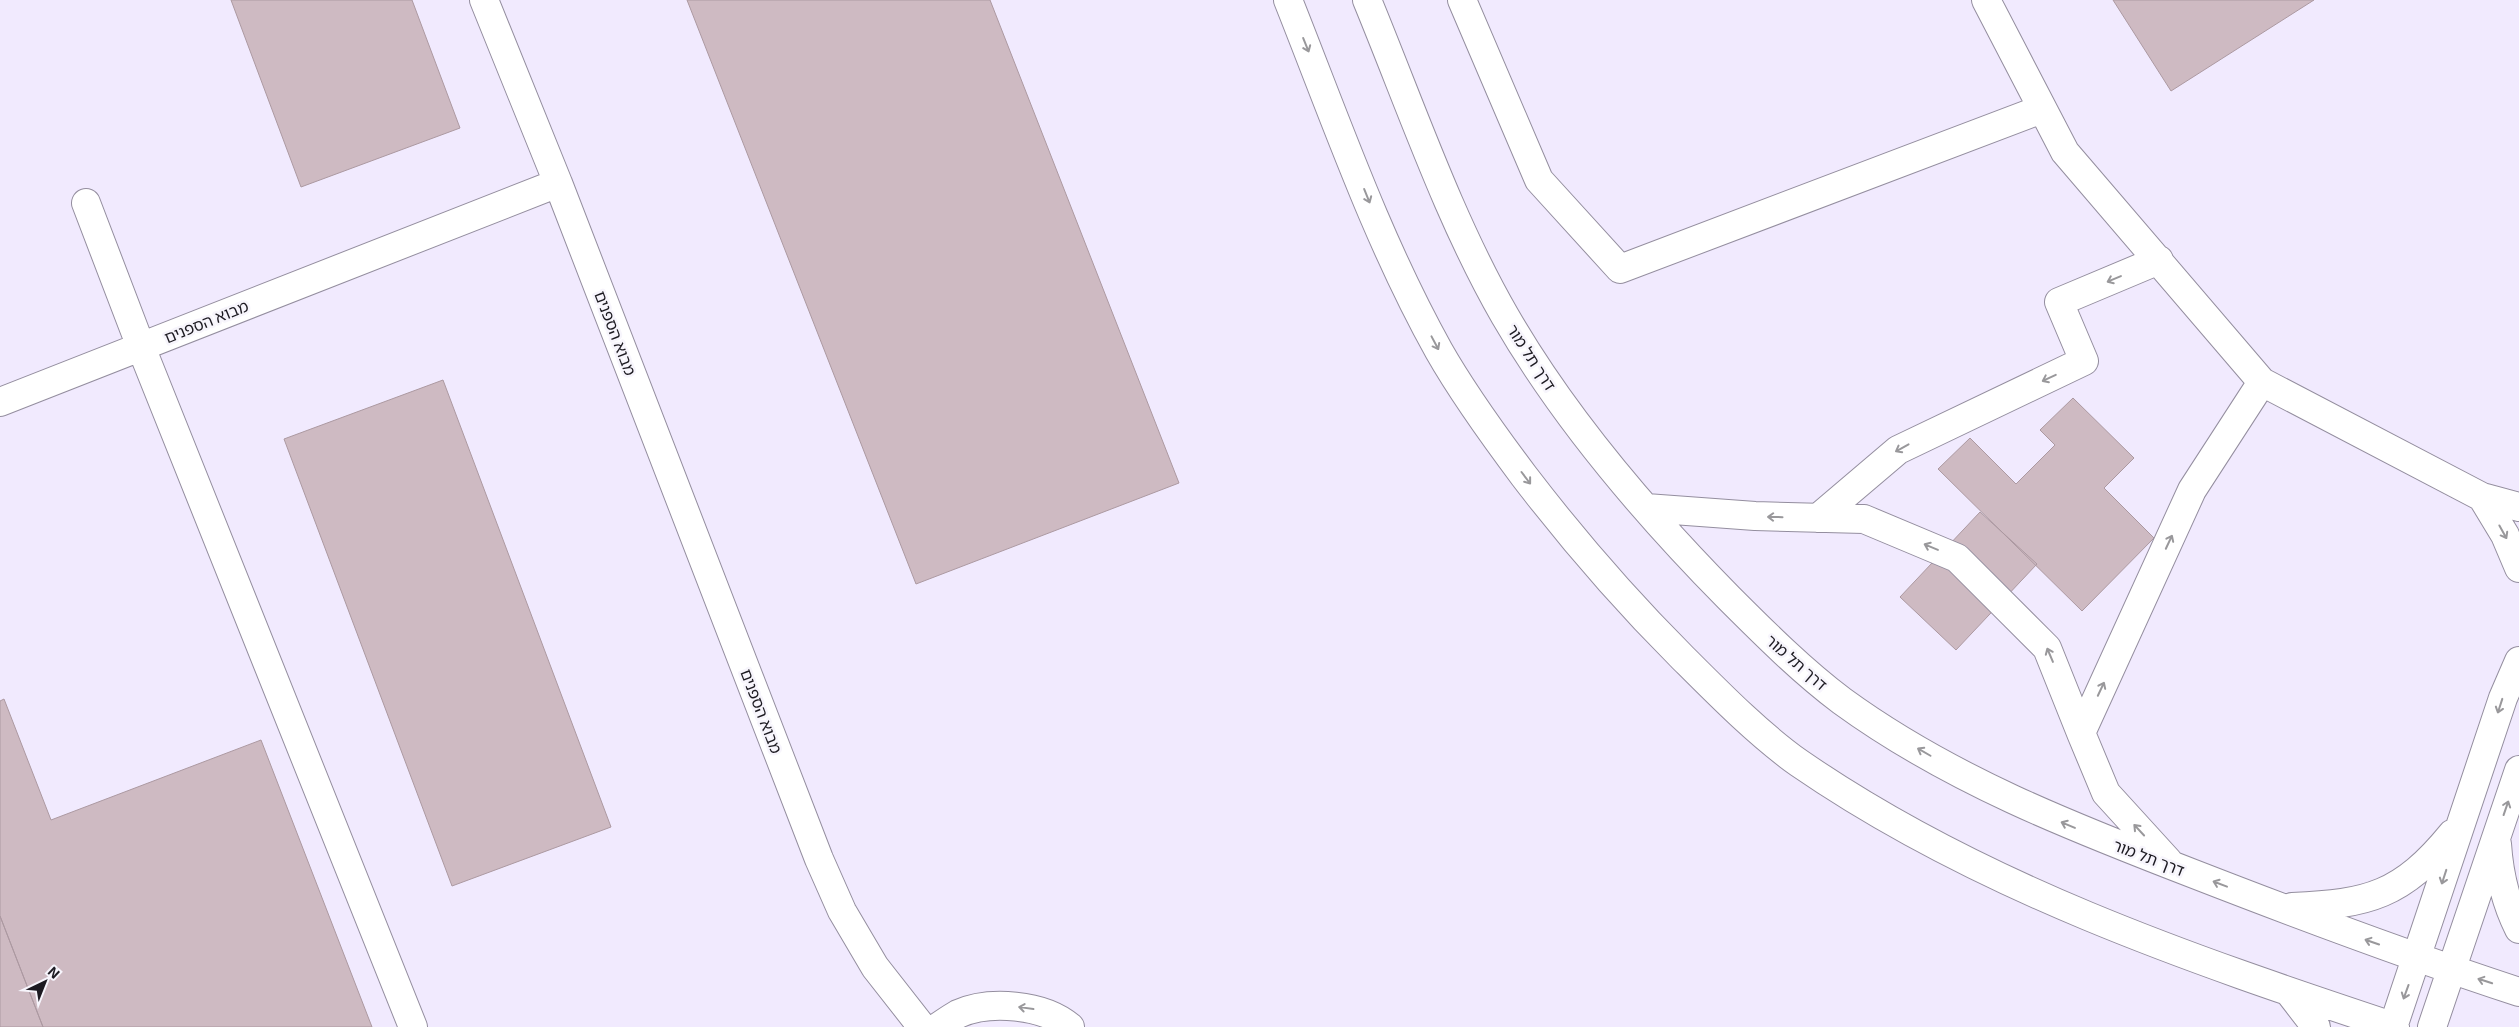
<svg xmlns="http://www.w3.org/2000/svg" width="2519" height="1027" font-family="'Exo 2','Noto Sans Hebrew',sans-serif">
<rect width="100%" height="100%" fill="#f7f5fc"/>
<path fill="#f1eafe" d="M0,0H2519V1027H0Z"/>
<path fill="#cebac2" stroke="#ac99a1" d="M231,0H412L460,128L301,187Z
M687,0H990L1179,483L916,584Z
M2113,0H2314L2171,91Z
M443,380L611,827L452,886L284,439Z
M2073,398L2134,458L2104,488L2154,538L2082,611L1938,469L1970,438L2016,484L2055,445L2040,430Z
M1980,512L2037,564L1956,650L1900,597Z
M4,699L51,820L261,740L372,1027H43L0,916V701Z
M0,916L43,1027H0Z"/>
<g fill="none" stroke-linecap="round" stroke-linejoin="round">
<g stroke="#948e9f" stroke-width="30">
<path id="minor" d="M484,0L558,183
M1288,0C1335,118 1377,240 1439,351C1464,395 1494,436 1524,476C1573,540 1625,600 1681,656C1717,692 1758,734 1799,763C1979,887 2190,959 2395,1027
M1367,0C1410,104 1449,219 1505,316C1565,420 1646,514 1729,598C1765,634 1802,671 1842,701C1949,779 2072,827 2194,874C2302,916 2409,956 2519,992
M1462,0L1539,180L1620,269L2042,109
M1986,0L2065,152L2262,382L2482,497L2519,507
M86,203L141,347L413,1027
M0,402L558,183L819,859L842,911L875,967L922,1027
M2482,497L2505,535L2519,568
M1646,508L1755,516L1864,519L1957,558L2047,648L2081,733
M1818,518L1898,450L2084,361L2059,302L2159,260
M2497,844C2499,875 2505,901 2519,929
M2168,861L2106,793L2081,733L2192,490L2262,382
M2292,907C2369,904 2402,895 2452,834
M2289,992L2316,1027
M938,1027C944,1023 951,1018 958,1014C989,1000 1043,1004 1070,1027
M2393,1027L2503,698L2519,661
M2432,1027L2519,770"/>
</g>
<use href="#minor" stroke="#fff" stroke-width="28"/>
</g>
<defs><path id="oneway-shaft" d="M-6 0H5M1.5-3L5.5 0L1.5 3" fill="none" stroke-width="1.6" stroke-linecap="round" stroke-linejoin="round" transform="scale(1.25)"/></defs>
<g stroke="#99989b">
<use href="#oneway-shaft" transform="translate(1306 45) rotate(68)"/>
<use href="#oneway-shaft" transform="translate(1367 196) rotate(68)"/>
<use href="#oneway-shaft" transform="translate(2114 279) rotate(157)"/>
<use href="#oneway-shaft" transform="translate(1435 343) rotate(62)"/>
<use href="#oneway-shaft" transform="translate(2049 378) rotate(155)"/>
<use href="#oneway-shaft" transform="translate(1902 448) rotate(151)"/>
<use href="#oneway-shaft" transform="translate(1526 478) rotate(53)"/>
<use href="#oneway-shaft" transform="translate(1775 517) rotate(-179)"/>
<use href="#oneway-shaft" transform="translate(2503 532) rotate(61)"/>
<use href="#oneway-shaft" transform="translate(2169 542) rotate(-65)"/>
<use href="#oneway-shaft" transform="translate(1931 547) rotate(-157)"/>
<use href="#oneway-shaft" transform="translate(2050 655) rotate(-113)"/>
<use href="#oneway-shaft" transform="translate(2101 689) rotate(-65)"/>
<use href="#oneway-shaft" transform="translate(2500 706) rotate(108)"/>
<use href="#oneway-shaft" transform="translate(1924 752) rotate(-150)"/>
<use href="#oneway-shaft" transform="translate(2506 808) rotate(-71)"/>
<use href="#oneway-shaft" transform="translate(2068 825) rotate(-157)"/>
<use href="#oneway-shaft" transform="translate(2139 830) rotate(-133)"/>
<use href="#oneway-shaft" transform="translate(2444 877) rotate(108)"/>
<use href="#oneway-shaft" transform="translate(2220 884) rotate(-159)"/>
<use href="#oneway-shaft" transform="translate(2372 942) rotate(-161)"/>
<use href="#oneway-shaft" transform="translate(2485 981) rotate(-162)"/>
<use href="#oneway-shaft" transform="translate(2406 992) rotate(110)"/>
<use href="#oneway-shaft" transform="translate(1026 1008) rotate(-172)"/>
</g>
<g text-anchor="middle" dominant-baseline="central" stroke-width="5" stroke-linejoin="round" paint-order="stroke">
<g font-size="16" fill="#1c1a21" stroke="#f7f5fc">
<text transform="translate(206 321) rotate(-22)">מבוא הספנים</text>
<text transform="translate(616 333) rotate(69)">מבוא הספנים</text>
<text transform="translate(1532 357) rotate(57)">דרך תל מור</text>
<text transform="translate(1797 662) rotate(41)">דרך תל מור</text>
<text transform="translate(762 711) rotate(69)">מבוא הספנים</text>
<text transform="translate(2149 857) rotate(21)">דרך תל מור</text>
</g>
</g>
<g transform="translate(45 982) rotate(43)" stroke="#f7f5fc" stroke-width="4" paint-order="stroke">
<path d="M0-4L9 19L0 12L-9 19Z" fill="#1c1a21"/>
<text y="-8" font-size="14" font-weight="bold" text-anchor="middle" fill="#1c1a21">N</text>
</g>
</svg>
